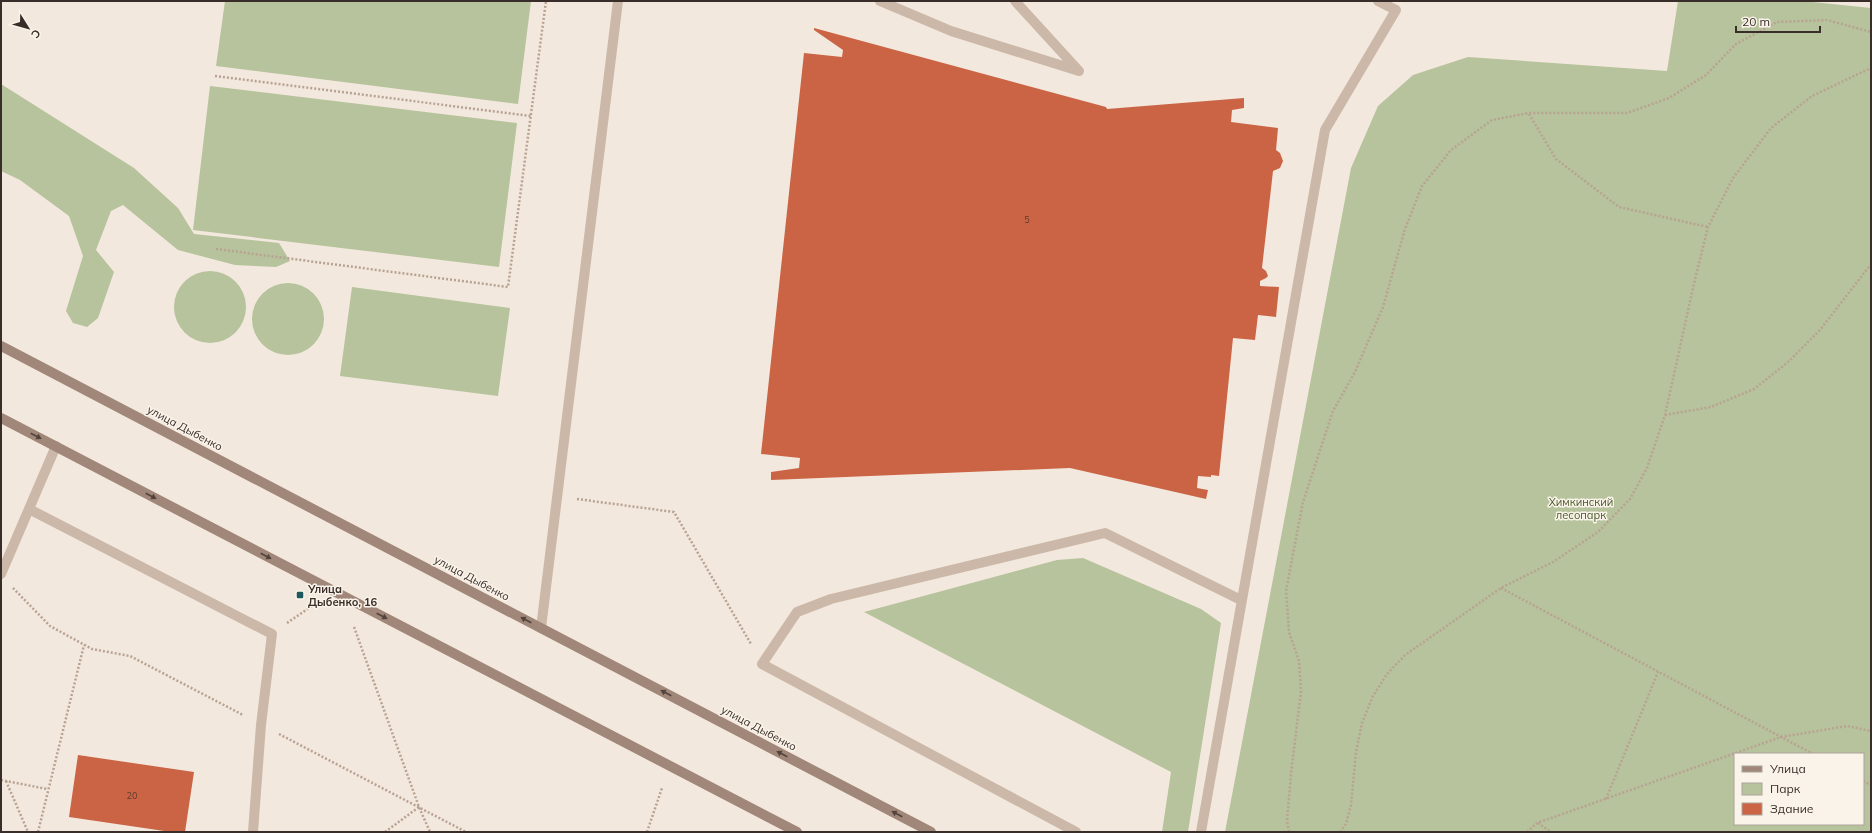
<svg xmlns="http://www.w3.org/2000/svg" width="1872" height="833" font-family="Mulish,sans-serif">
<rect width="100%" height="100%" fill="#f3e8dd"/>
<path fill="#b6c39c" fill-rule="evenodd" d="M225,1H531L518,104L216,66Z
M1678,1H1803L1871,8V832H1225L1351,168L1378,106L1413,75L1468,57L1667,71ZM1735,754H1863V824H1735Z
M1,84L134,168L178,208L194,234L279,243L290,261L276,267L235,265L178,250L123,205L111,211L96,250L114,272L98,318L87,327L73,323L66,311L83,256L69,216L20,180L1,171Z
M210,86L517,123L499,267L193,230Z
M174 307a36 36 0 1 1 72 0a36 36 0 1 1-72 0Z
M252 319a36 36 0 1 1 72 0a36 36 0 1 1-72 0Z
M352,287L510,308L498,396L340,376Z
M1083,558L1201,609L1221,623L1188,832H1162L1171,772L864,612L1057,560Z"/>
<path fill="#ca6444" d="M814,28L1106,107L1107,109L1244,98V108L1232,110L1231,122L1278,128L1276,150L1280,153L1283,161L1280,168L1273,171L1262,268L1266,271L1268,276L1266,278L1260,281V286L1279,287L1276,317L1258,315L1255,340L1233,338L1219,476L1211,475V477L1198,476L1197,488L1208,490L1206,499L1070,468L771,480V472L799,468L800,458L761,454L804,53L842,57L843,50L814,30Z
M78,755L194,772L185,832H171L69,817Z"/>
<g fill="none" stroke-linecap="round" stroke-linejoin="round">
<path stroke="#b8a292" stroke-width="2.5" stroke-dasharray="2 2" stroke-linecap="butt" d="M215,76L531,116
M1529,114L1556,159L1619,207L1708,227
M216,249L508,287L546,1
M1665,415L1711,407L1754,389L1787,363L1820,330L1871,264
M577,499L674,512L751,644
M13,588L50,626L92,649L130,656L243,715
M1501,588L1813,754
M287,623L312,606
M354,627L419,807L430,832
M279,734L466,832
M1,780L47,789
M6,781L28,832
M1863,781L1871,785
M1606,799L1658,672
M1538,823L1551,832
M38,832L84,645
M385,832L419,807
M647,832L662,788
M1289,832L1287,821L1291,774L1301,691L1299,661L1289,632L1286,591L1303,502L1333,411L1355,372L1383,307L1405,229L1422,186L1451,150L1492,120L1529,113H1627L1669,98L1706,75L1736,44L1777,22L1827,20L1871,32
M1340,832L1346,824L1351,805L1356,752L1362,723L1373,696L1387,674L1405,655L1501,588L1553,562L1598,532L1630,499L1647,468L1665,415L1695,279L1708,227L1733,178L1771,128L1812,96L1871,68
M1527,832L1537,823L1781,737L1847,726L1871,731"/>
<path stroke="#ccb8a8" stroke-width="10" d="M880,1L951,31L1079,71L1015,1
M29,509L272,634L261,725L253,832
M1,574L56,446
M541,628L618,1
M1076,832L762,664L797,612L831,599L1105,533L1241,600
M1201,832L1325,130L1396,10L1378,1"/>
<path stroke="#a08779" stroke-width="10" d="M1,346L931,832
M1,418L797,832"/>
</g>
<defs><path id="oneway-solid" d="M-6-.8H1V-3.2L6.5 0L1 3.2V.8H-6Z"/></defs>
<g fill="#52443c">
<use href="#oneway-solid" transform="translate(36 436) rotate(27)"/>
<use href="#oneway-solid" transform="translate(151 496) rotate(28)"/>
<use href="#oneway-solid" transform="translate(266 556) rotate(28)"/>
<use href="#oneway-solid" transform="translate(382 616) rotate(28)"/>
<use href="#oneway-solid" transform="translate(526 620) rotate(-152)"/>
<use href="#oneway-solid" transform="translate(666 693) rotate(-152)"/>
<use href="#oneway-solid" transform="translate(782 754) rotate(-152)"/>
<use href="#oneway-solid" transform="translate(897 814) rotate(-152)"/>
</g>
<rect fill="#1c585c" stroke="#faf3e9" stroke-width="1.5" x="296" y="591" width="8" height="8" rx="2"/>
<g text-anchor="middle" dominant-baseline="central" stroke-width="3" stroke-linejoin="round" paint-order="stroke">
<g font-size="9" fill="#5c3b2f">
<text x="1027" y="219">5</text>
<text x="132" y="795">20</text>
</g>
<g font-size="11" fill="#382d28" stroke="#faf3e9">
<text transform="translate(185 428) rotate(28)">улица Дыбенко</text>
<text transform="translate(472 578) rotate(28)">улица Дыбенко</text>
<text transform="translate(759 728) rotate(28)">улица Дыбенко</text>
</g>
<g font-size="11" fill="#48582b" stroke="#faf3e9">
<text x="1581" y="502">Химкинский<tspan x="1581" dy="13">лесопарк</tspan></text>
</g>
<g font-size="11" font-weight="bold" fill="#382d28" stroke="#faf3e9" text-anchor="start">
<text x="308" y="589">Улица<tspan x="308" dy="13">Дыбенко, 16</tspan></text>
</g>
</g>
<rect width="1872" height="833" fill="none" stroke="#382d28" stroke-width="4"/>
<rect x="1734" y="753" width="130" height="72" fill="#faf3e9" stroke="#aca49c"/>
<rect x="1742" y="766" width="20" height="6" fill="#a08779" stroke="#aca49c"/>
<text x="1770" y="773" font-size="12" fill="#382d28">Улица</text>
<rect x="1742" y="783" width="20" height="12" fill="#b6c39c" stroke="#aca49c"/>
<text x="1770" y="793" font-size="12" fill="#382d28">Парк</text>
<rect x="1742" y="803" width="20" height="12" fill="#ca6444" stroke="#aca49c"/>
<text x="1770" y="813" font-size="12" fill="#382d28">Здание</text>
<g transform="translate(28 28) rotate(127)" stroke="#faf3e9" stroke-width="3" paint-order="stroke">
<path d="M0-3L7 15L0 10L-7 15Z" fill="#382d28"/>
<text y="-6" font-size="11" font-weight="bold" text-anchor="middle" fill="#382d28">С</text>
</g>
<path d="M1736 26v6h84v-6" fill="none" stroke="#382d28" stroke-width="2"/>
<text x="1742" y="26" font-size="12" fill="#382d28" stroke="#faf3e9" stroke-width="3" paint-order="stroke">20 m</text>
</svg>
